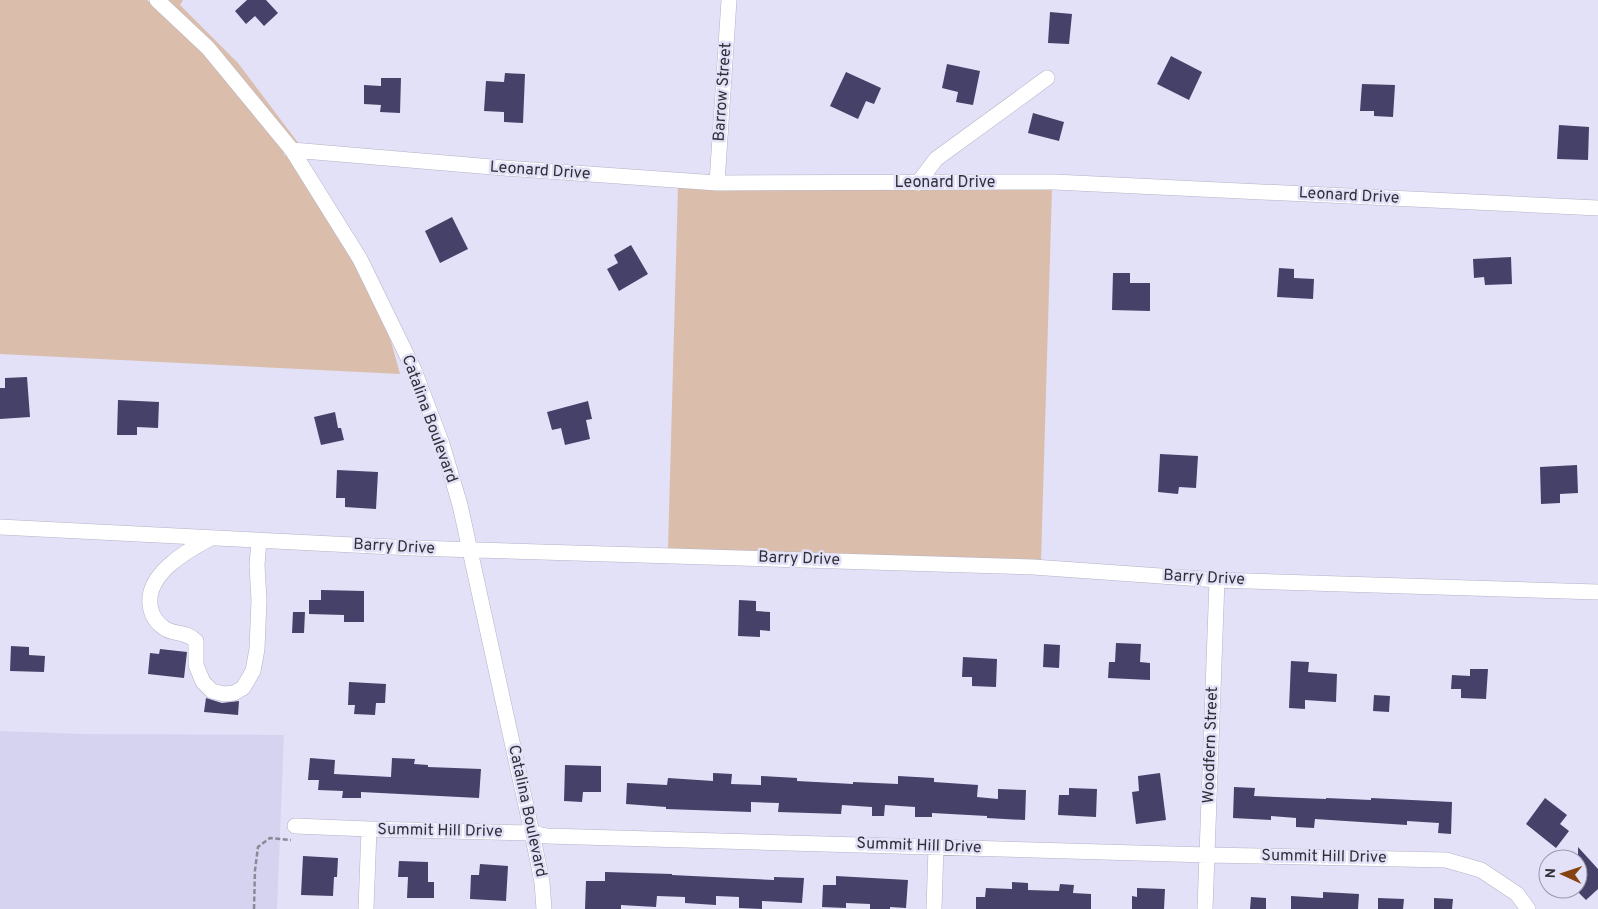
<svg xmlns="http://www.w3.org/2000/svg" width="1598" height="909" font-family="Overpass,sans-serif">
<rect width="100%" height="100%" fill="#e2e1f7"/>
<path fill="#d5d3f0" d="M0,731L81,734L284,735L277,909H0Z"/>
<path fill="#dbbdab" d="M0,0H147L202,52L284,152V155L288,156L353,262L390,338L400,374L0,354Z
M167,0H183L180,5L238,63L299,144H296Z
M678,187L1052,189L1041,561L668,549Z"/>
<path fill="#454169" d="M247,0H266L278,13L264,26L255,16L246,24L235,11Z
M1050,12L1072,14L1069,44L1048,43Z
M1171,56L1202,72L1189,100L1157,84Z
M947,64L980,71L973,105L956,102L958,92L942,88Z
M846,72L881,88L874,104L866,101L858,119L830,106Z
M505,73L525,74L523,123L504,122V112L484,111L486,81L504,82Z
M381,78H401L400,113L380,112L381,105L364,104V85L381,86Z
M1362,84L1395,85L1393,117L1374,116V111H1360Z
M1033,113L1064,122L1059,141L1028,133Z
M1559,125L1589,127L1588,160L1557,159Z
M452,217L468,249L440,263L425,231Z
M631,245L648,274L619,291L607,269L618,263L614,255Z
M1511,257L1512,284L1485,285L1484,277L1474,278L1473,259Z
M1279,268L1294,269V278L1314,279L1313,299L1277,297Z
M1113,273H1130V283H1150V311L1112,310Z
M27,377L30,417L0,419V388H5V378Z
M118,400L159,402L158,428L137,427V435H117Z
M588,401L592,419L586,420L590,439L565,445L561,428L552,430L547,412Z
M335,412L338,428H341L344,440L321,445L314,417Z
M1160,454L1198,456L1196,488L1179,487L1178,494L1158,492Z
M1577,465L1578,493L1560,494V503L1541,504L1540,467Z
M337,470L378,472L376,509L345,507V498H336Z
M321,590L364,591V622H344V615L309,614V600H321Z
M739,600L756,601V611L770,612V631L760,630V637L738,636Z
M293,612H305L304,633H292Z
M1116,643L1141,644L1140,662L1150,663V680L1108,678L1109,662H1115Z
M1044,644L1060,645L1059,668L1043,667Z
M11,646L29,647V655L45,656L44,672L10,671Z
M160,649L187,652L184,678L148,674L150,653L159,654Z
M963,657L997,659L996,687L972,686V677H962Z
M1291,661L1309,662L1308,672L1337,674L1336,702L1305,700V709L1289,708Z
M1470,669H1488L1486,699L1461,698V689H1451L1452,675L1470,676Z
M349,682L386,684L385,703H376L375,715L354,714L355,705H348Z
M1374,695L1390,696L1389,712L1373,711Z
M206,698L222,703L239,701L238,715L204,712Z
M310,758L335,760L334,774L391,777L392,758L415,759L414,764L428,765V767L481,769L479,798L361,792V798H342L343,791L318,790L319,780H308Z
M565,765L601,766V792H583L582,802L564,801Z
M713,773L732,774L731,784L761,785V776L797,778V781L853,784V782L898,784V776L934,778V782L978,785L977,797L998,799V789L1026,790L1025,820L987,818V816L932,813V817H915V807L885,805L884,816H872V807L842,805L841,814L778,812L779,803L751,802V812L666,809V807L626,804L627,783L667,785L668,778L713,781Z
M1160,773L1166,820L1136,824L1132,792L1139,791L1138,776Z
M1234,787L1255,788L1254,796L1326,799V798L1371,800V798L1452,802L1451,834L1438,833L1439,823L1407,821V825L1315,819L1314,828L1296,827V818L1271,816V820L1233,818Z
M1069,788L1097,789L1096,817L1058,815L1059,795H1069Z
M1545,798L1567,815L1560,824L1569,831L1556,848L1526,824Z
M1578,847L1598,869V889L1586,900L1578,892Z
M303,856L338,858L337,877H334L333,896L301,895Z
M399,861L428,862V882H434V898H407L408,877H398Z
M480,864L508,866L506,901L470,899L471,875H479Z
M605,872L672,874V875L774,880V877L804,878L802,903L762,901V909L739,908V897L716,896V905L685,903V897L657,896L656,907L621,905V909H585L586,881H605Z
M836,876L908,880L906,908L890,907V909H870V904L846,903V908L822,907L823,885H836Z
M1012,882L1028,883V890L1059,891L1060,884L1074,885L1073,893L1091,894V909H976V897H985L986,888L1012,889Z
M1137,888L1165,889L1164,909H1132V896L1137,897Z
M1323,892L1359,894L1358,909H1291V896L1323,898Z
M1251,897L1266,898V909H1250Z
M1378,898L1404,899L1403,909H1378Z
M1434,898L1453,899L1452,909H1434Z"/>
<g fill="none" stroke-linecap="round" stroke-linejoin="round">
<g stroke="#b3b2c7" stroke-width="16">
<path id="minor" d="M157,0L208,48L292,150L360,259L414,370L442,444L460,505L532,833L542,882L544,909
M292,150L504,168L717,183L1054,182L1598,208
M717,183L729,0
M918,183L936,159L1047,78
M0,527L413,548L1033,567L1217,580L1598,592
M211,538C186,551 142,576 151,610C153,618 157,623 164,628C174,635 186,631 196,641V665L203,682L212,691L224,694L234,693L243,688L253,671L257,649L259,601L257,565L259,540
M295,826L369,829L532,833L547,836L1207,855L1446,860L1481,870L1517,894L1528,909
M366,909L369,829
M934,909L936,847
M1205,909L1217,580"/>
</g>
<path stroke="#8a8998" stroke-width="2.5" stroke-dasharray="5 2.5" stroke-linecap="butt" d="M254,909L255,870L258,847L270,838L291,840"/>
<use href="#minor" stroke="#fff" stroke-width="15"/>
</g>
<g text-anchor="middle" dominant-baseline="central" stroke-width="5" stroke-linejoin="round" paint-order="stroke">
<g font-size="16" fill="#2f2f37" stroke="#e2e1f7">
<text transform="translate(723 92) rotate(-86)">Barrow Street</text>
<text transform="translate(540 171) rotate(4)">Leonard Drive</text>
<text x="945" y="183">Leonard Drive</text>
<text transform="translate(1349 196) rotate(3)">Leonard Drive</text>
<text transform="translate(429 419) rotate(70)">Catalina Boulevard</text>
<text transform="translate(394 547) rotate(3)">Barry Drive</text>
<text transform="translate(799 559) rotate(2)">Barry Drive</text>
<text transform="translate(1204 578) rotate(3)">Barry Drive</text>
<text transform="translate(1211 745) rotate(-88)">Woodfern Street</text>
<text transform="translate(527 811) rotate(78)">Catalina Boulevard</text>
<text transform="translate(440 831) rotate(1)">Summit Hill Drive</text>
<text transform="translate(919 846) rotate(2)">Summit Hill Drive</text>
<text transform="translate(1324 857) rotate(1)">Summit Hill Drive</text>
</g>
</g>
<g transform="translate(1563 874) rotate(273)"><circle r="24" fill="#e2e1f7" stroke="#9a9aaa"/>
<path d="M0-4L9 19L0 12L-9 19Z" fill="#854310"/>
<text y="-8" font-size="14" font-weight="bold" text-anchor="middle" fill="#2f2f37">N</text>
</g>
</svg>
